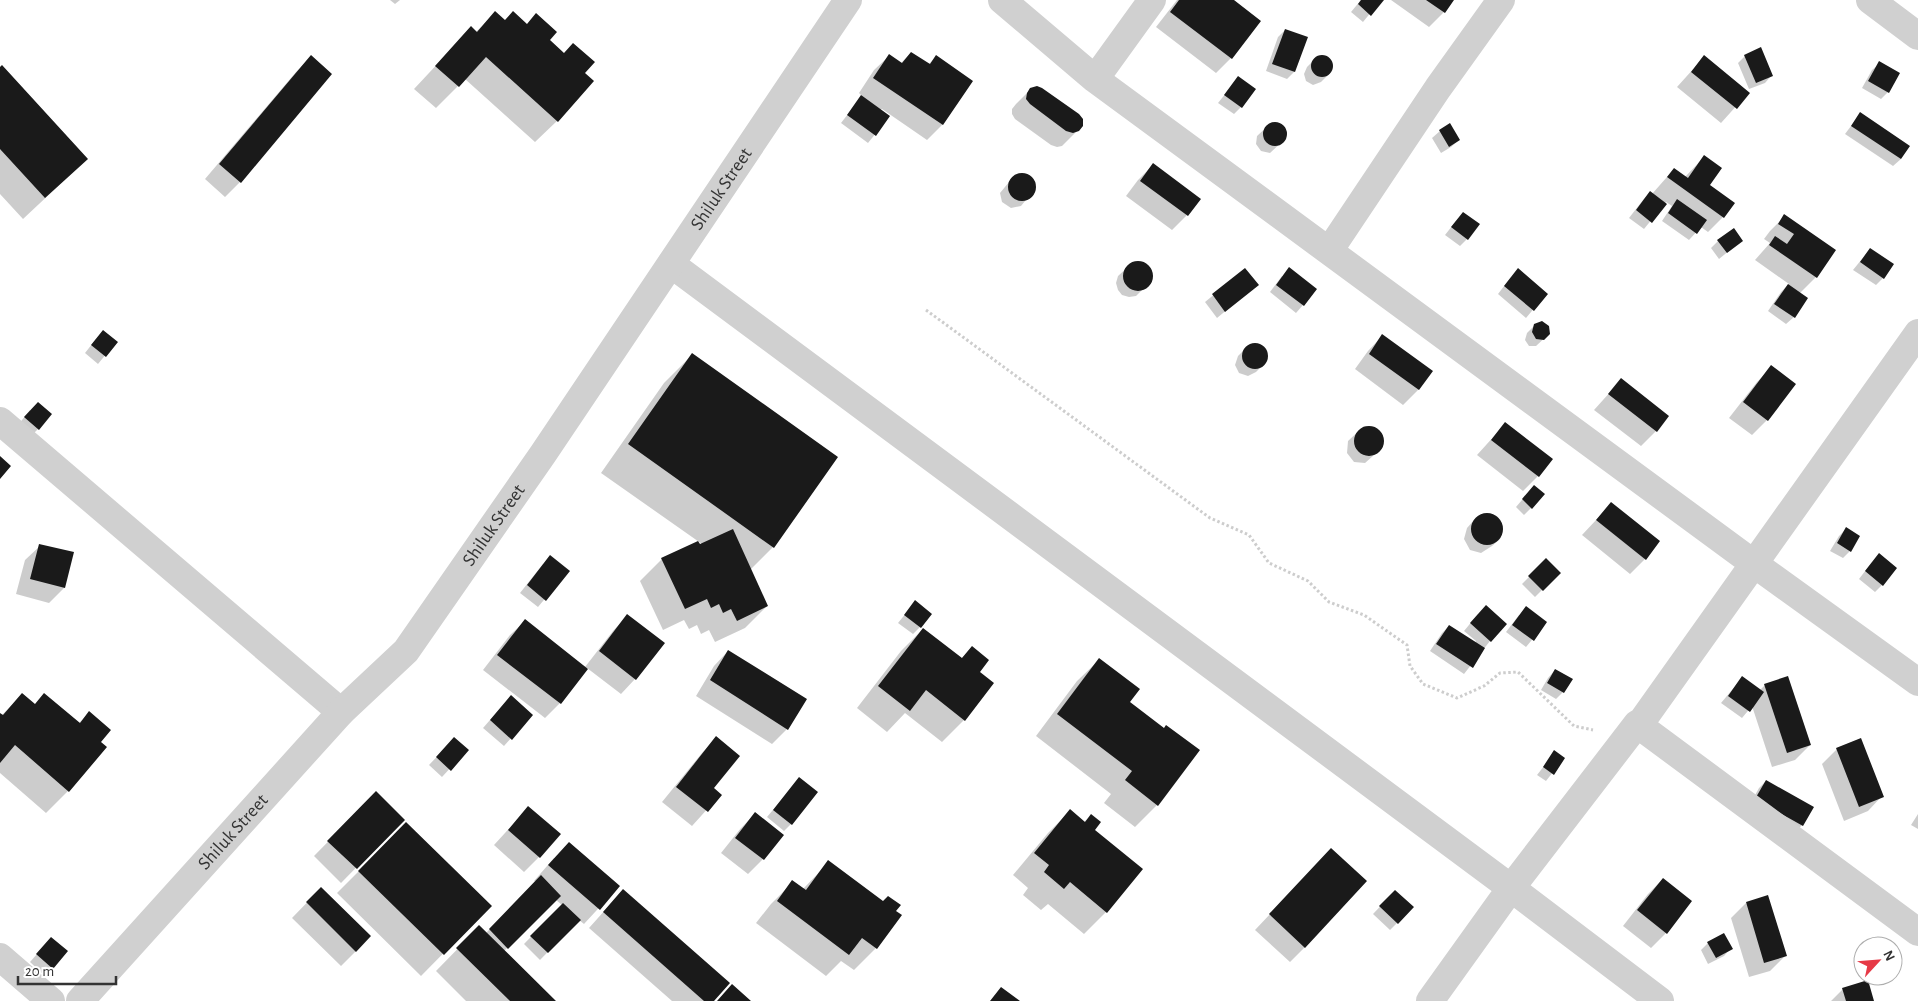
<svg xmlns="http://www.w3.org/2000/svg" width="1918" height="1001" font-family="'Alegreya Sans',sans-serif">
<rect width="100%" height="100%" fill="#fff"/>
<path fill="#0003" d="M390,0H400L395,4Z
M1177,0H1232L1260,21L1231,58L1216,73L1156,27Z
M1361,0H1381L1363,22L1351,12Z
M1391,0H1453L1444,12L1429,27Z
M495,13L504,21L526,25L548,40L583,73L557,121L535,142L465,79L436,108L414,89L471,28L476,32Z
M1285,30L1294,72L1287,79L1266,71L1278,37Z
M911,53L928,65L936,57L971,81L942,125L927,140L882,109L880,110L889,117L868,143L841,123L862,96L859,93L874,70L889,56L900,64Z
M1323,56L1330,60L1332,67L1329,74L1321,82L1313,85L1306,81L1304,74L1307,67L1315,59Z
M1745,56L1772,75L1765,83L1749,89L1738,63Z
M311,57L331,74L240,182L225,197L205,179L296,72Z
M1704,57L1748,93L1721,123L1677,87Z
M1880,63L1888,92L1881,99L1862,88L1872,70Z
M0,68L87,159L23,219L0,194Z
M1238,78L1241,107L1234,114L1218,103Z
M1031,89L1078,130L1062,146L1057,147L1051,145L1015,119L1012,114V109L1016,104Z
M1860,114L1901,159L1893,166L1845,134Z
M1272,122L1281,124L1286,131L1285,139L1270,153L1261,151L1256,144L1257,136Z
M1440,131L1459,140L1451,147L1441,153L1432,138Z
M1704,157L1708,186L1733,204L1723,217L1708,232L1701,227L1689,240L1662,221L1672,206L1666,202L1644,229L1629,218L1643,200L1650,192L1652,194L1674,169L1685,177Z
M1153,165L1187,215L1172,230L1126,196L1138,180Z
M1024,174L1032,180L1034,190L1021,206L1011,208L1002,202L1000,193L1014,176Z
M1785,216L1834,250L1816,277L1799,294L1794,317L1786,324L1768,311L1781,292L1789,284L1755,260L1770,243L1764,239L1770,231Z
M1456,221L1467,239L1460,246L1445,235Z
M1718,241H1741L1719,259L1711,248Z
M1870,249L1883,278L1876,285L1853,270Z
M1138,262L1145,264L1150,270L1151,276L1149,283L1136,296L1129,297L1122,295L1118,290L1116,283L1118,276L1131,264Z
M1245,269L1257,285L1217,318L1205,302Z
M1282,276L1303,305L1296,313L1270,292Z
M1511,277L1546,294L1526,318L1498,294Z
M1535,325L1549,334L1536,346H1529L1525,340L1527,333Z
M1382,336L1431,372L1418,390L1403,405L1355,369L1368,351Z
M96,339L116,342L98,364L85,353Z
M1255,344L1263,347L1267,355L1264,364L1256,372L1248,376L1239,373L1235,365L1238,356L1246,348Z
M692,355L773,547L750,570L767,606L745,628L715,642L709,630L701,634L697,625L689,629L684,620L663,630L640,581L662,559L702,544L601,473L664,383Z
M1772,367L1767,420L1752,435L1729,418L1757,382Z
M1621,380L1656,431L1641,446L1594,410Z
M30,410L38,429L31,436L18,425Z
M1505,424L1538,476L1523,491L1477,455Z
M1364,426L1375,428L1383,436L1382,448L1365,463L1354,462L1347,453L1348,441Z
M1527,494L1531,508L1524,515L1516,507Z
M1611,504L1645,559L1630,574L1582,535Z
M1485,514L1497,516L1503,527L1500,539L1492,546L1481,553L1470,550L1464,539L1467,528L1474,520Z
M1846,529L1850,551L1843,558L1830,551L1839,536Z
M40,546L64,588L49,603L16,594L25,560Z
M1546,560L1559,573L1535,597L1522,584Z
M1872,562L1882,585L1875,592L1859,579Z
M543,564L568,571L538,607L520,593Z
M915,602L920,627L913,634L898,623Z
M1478,614L1490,641L1464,674L1430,651L1442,633L1449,626L1475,643L1476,641L1464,631Z
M1519,615L1546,623L1526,647L1506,632Z
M627,616L635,679L621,694L587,668L560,703L545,718L483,670L510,635L525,621L585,667L613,631Z
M923,629L961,659L972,647L979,672L964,720L942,742L905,713L887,732L857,708L901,651Z
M728,651L787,729L772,744L696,696L714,666Z
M1099,660L1129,702L1157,805L1135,827L1104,803L1111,794L1036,736L1077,681Z
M1555,670L1563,692L1556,699L1541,690L1548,678Z
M1742,678L1759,691L1765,685L1810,745L1795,760L1772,767L1752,706L1742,718L1721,703Z
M23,694L35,705L78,724L89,713L100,742L105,747L68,791L46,813L0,773V714L1,716Z
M504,704L532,715L504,746L483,728Z
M716,738L712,788L720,795L692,826L662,802L702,753Z
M447,746L467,750L442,777L429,765Z
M1837,749L1882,796L1868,811L1844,821L1822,764Z
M1555,752L1564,758L1546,781L1537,775Z
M799,779L791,824L784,831L767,817Z
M1766,781L1802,825L1795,833L1749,806L1759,788Z
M376,793L403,820L341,883L314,856Z
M528,808L539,857L524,872L494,845Z
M1070,811L1084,822L1091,816L1093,830L1141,869L1106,912L1084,934L1048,904L1041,910L1023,895L1028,888L1013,875L1048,833Z
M756,813L782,835L763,859L748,874L721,853L741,828Z
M1918,814V829L1911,825Z
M406,824L490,906L421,976L337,893Z
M1331,849L1305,947L1290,962L1255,930Z
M554,858L619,886L584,924L579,920L540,960L524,944L562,905L556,900L504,951L554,1001H466L436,971L479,927L486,933L536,882L534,881Z
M829,862L900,916L876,948L854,970L841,961L826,976L756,923L771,904L793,882L803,889Z
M1663,879L1666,933L1651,948L1623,926L1648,894Z
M321,888L356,951L341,966L292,918Z
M623,890L713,1001H672L589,928Z
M1395,891L1397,923L1390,930L1373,914Z
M1746,903L1785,956L1770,971L1749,977L1731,918Z
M1708,943L1731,948L1724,956L1708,964L1701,950Z
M44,946L66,951L45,976L30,962Z
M1843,989L1872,1001H1831Z"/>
<path fill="#1a1a1a" d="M1179,0H1234L1261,21L1232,59L1170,12Z
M1361,0H1384L1371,16L1358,4Z
M1426,0H1454L1445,13Z
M495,11L505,20L513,11L527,24L536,13L557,32L550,40L564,53L573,43L595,62L585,73L594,81L558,122L486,57L459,87L435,66L471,26L477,32Z
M1285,29L1308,37L1295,72L1272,64Z
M1761,47L1773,76L1756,83L1744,55Z
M911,52L930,64L936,55L973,81L943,125L873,78L889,54L902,63Z
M1311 66a11 11 0 1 1 22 0a11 11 0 1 1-22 0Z
M311,55L332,74L241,183L219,164Z
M1704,55L1750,93L1737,109L1691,72Z
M1879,61L1900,73L1889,93L1868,81Z
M2,65L88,159L45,198L0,149V67Z
M1238,76L1256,89L1242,108L1224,95Z
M1037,86L1042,88L1079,114L1083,119V126L1079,131L1073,133L1066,131L1030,104L1026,99L1027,93L1030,88Z
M861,95L890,116L876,136L847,115Z
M1860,112L1910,146L1901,159L1851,126Z
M1263 134a12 12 0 1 1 24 0a12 12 0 1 1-24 0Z
M1450,123L1460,140L1449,147L1439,130Z
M1704,155L1722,168L1710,185L1735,203L1724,218L1667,177L1674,168L1688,178Z
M1153,163L1201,199L1188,216L1140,181Z
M1008 187a14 14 0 1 1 28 0a14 14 0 1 1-28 0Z
M1650,191L1667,204L1652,223L1636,210Z
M1677,199L1707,220L1697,234L1668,213Z
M1463,212L1480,224L1468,240L1451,227Z
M1784,214L1836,250L1817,278L1769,245L1775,236L1787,244L1794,234L1778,224Z
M1734,228L1743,241L1727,253L1717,240Z
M1870,248L1894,264L1884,279L1860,262Z
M1123 276a15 15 0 1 1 30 0a15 15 0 1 1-30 0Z
M1289,267L1317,289L1304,306L1276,285Z
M1245,268L1259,285L1225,312L1212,294Z
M1518,268L1548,294L1534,311L1504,286Z
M1788,284L1808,298L1795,318L1774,304Z
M1542,321L1549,326L1550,334L1544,340L1536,339L1532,332L1534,324Z
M103,330L118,342L106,357L91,345Z
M1382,334L1433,371L1419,390L1369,354Z
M1242 356a13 13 0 1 1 26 0a13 13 0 1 1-26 0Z
M692,353L838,457L774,548L628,444Z
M1771,365L1796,384L1768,421L1743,402Z
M1621,378L1669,416L1657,432L1608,394Z
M38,402L52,414L39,430L24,417Z
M1505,422L1553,459L1539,477L1491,440Z
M1354 441a15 15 0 1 1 30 0a15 15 0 1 1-30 0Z
M0,456L11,466L0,479Z
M1534,485L1545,494L1532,509L1522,499Z
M1611,502L1660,541L1646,560L1596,520Z
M1471 529a16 16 0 1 1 32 0a16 16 0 1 1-32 0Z
M1846,527L1860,536L1851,552L1837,543Z
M733,529L768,606L737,621L731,609L723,613L719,604L711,608L707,599L685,609L661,558L698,541L700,544Z
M39,544L74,552L65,588L30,579Z
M1879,553L1897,568L1883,586L1865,571Z
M550,555L570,571L546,601L527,585Z
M1546,558L1561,573L1543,591L1528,576Z
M915,600L932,614L921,628L904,615Z
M1486,605L1507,624L1491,642L1470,623Z
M1526,606L1547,622L1534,641L1512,625Z
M627,614L665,643L636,680L599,651Z
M525,619L588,669L561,704L497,655Z
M1449,625L1485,648L1473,668L1436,644Z
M923,628L962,658L972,646L989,660L980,672L994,683L965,721L926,690L910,711L878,686Z
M728,650L807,699L788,730L710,680Z
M1099,658L1140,689L1130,702L1164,728L1166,725L1200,750L1158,806L1125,780L1132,771L1057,714Z
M1555,669L1573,679L1564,693L1547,683Z
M1742,676L1764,692L1750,712L1728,696Z
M1788,676L1811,745L1787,753L1764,684Z
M22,693L35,704L44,693L80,723L89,711L111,730L101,742L107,747L69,792L15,745L0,763V713L3,715Z
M511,695L533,715L512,740L490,720Z
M716,736L740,756L714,788L722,795L708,812L676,787Z
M454,737L469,750L451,771L436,757Z
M1861,738L1884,797L1859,807L1836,748Z
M1554,750L1565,758L1554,775L1543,767Z
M799,777L818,792L792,825L773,810Z
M1766,780L1814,807L1803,826L1755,799Z
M376,791L405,820L357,869L327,841Z
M528,806L561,834L540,858L508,830Z
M1070,809L1085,822L1091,814L1101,822L1095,830L1143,869L1107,913L1070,882L1064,889L1044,872L1049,865L1034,853Z
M755,812L784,835L764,860L735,838Z
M406,822L492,906L444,955L358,871Z
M569,842L620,886L600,910L548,865Z
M1331,848L1367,881L1305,948L1269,914Z
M828,860L883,901L888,896L901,905L896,911L902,915L877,949L862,938L849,955L777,901L792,880L806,890Z
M541,875L561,896L508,949L489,929Z
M1663,878L1692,901L1667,934L1637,910Z
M321,887L371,936L356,952L306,902Z
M623,889L730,983L714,1001H704L603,912Z
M1395,890L1414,907L1398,924L1379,906Z
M1768,895L1787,956L1764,963L1746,902Z
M563,903L581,920L548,953L530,936Z
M479,925L556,1001H510L456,948Z
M1724,933L1733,949L1716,958L1707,942Z
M51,937L68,951L53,969L36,954Z
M1868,980L1874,1001H1846L1842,988Z
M732,984L751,1001H717Z
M1001,987L1020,1001H990Z"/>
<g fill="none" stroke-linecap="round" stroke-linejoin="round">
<path stroke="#cdcdcd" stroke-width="3" stroke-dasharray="2.5 2.5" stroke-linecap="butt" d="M926,310L1210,518L1249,535L1269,563L1308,581L1329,602L1364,615L1407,645L1410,666L1423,684L1457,698L1484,686L1500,673L1518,672L1574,726L1593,730"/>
<path stroke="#d0d0d0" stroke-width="28" d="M1002,0L1095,79L1753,563L1918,682
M1870,0L1918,36
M1095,79L1152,0
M1329,251L1438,88L1501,0
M671,264L1511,888L1660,1001
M0,421L341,712
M1637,724L1918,932
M0,957L51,1001
M1430,1001L1511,888L1637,724L1642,721L1918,333"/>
<path stroke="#d0d0d0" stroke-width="28" id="s1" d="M80,1001L341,712L406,651L543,454L848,0"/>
</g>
<g text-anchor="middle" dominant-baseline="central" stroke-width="5" stroke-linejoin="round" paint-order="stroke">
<g font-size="19" fill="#333" stroke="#fff">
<text stroke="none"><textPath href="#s1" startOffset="1038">Shiluk Street</textPath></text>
<text stroke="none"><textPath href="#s1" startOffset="632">Shiluk Street</textPath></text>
<text stroke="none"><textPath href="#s1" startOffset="228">Shiluk Street</textPath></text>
</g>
</g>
<g transform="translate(1878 961) rotate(64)"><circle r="24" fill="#ffffff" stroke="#adadad"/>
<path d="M0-4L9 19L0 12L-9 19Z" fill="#e63946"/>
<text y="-8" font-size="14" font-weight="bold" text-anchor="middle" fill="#333333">N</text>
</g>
<path d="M18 976v8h98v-8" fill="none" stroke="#333333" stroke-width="2.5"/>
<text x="25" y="976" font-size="15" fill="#333333" stroke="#ffffff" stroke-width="4" paint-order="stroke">20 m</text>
</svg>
